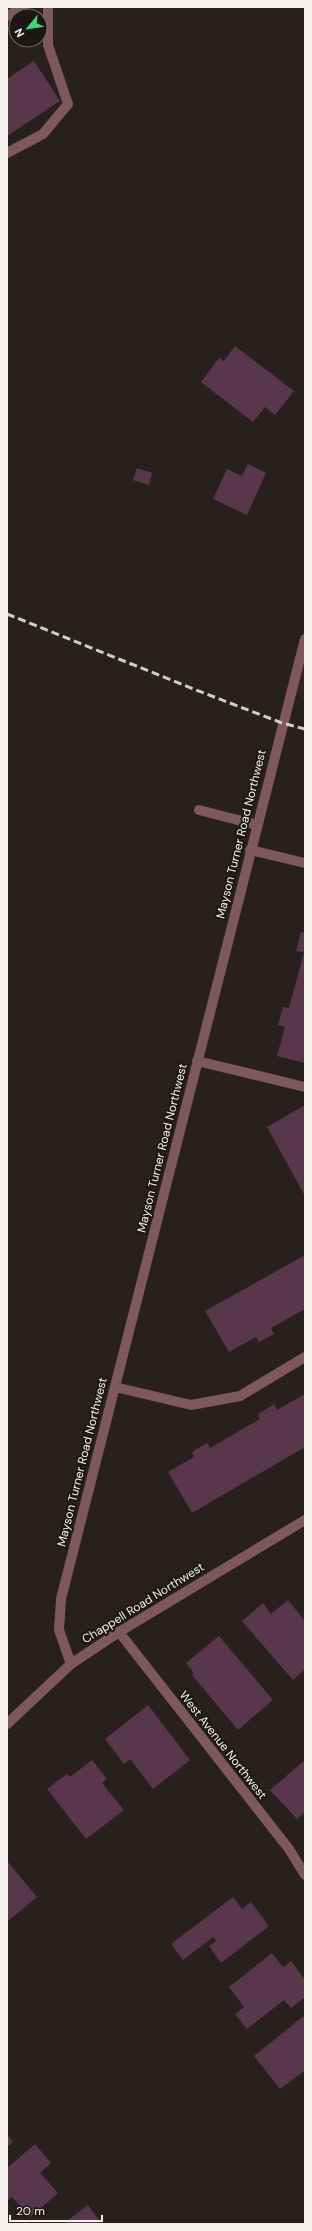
<svg xmlns="http://www.w3.org/2000/svg" width="312" height="2231" font-family="'DM Sans',sans-serif">
<rect width="100%" height="100%" fill="#27201d"/>
<path fill="#35241c" d="M305,650V702L294,689Z"/>
<path fill="#58374d" d="M34,61L60,101L7,136V79Z
M235,346L294,391L275,415L265,407L253,422L201,382L219,358L224,361Z
M248,464L266,473L247,515L213,499L227,469L242,476Z
M137,468L152,473L149,485L133,480Z
M301,932L305,933V1063L277,1056L285,1027L278,1025L283,1007L289,1008L304,952L296,951Z
M305,1105V1196L267,1127Z
M305,1255V1309L271,1328L274,1334L259,1342L256,1337L229,1352L205,1311Z
M305,1394V1447L192,1513L168,1472L194,1457L192,1452L207,1443L210,1448L260,1419L258,1414L274,1404L277,1410Z
M288,1600L305,1621V1669L293,1680L242,1621L263,1603L271,1614Z
M219,1636L273,1700L238,1730L192,1675L194,1673L186,1663Z
M148,1705L190,1760L153,1789L130,1759L124,1764L105,1739Z
M92,1760L107,1779L102,1783L124,1810L86,1839L47,1789L67,1774L70,1777Z
M305,1760V1812L297,1819L270,1790Z
M7,1861L37,1897L7,1922Z
M233,1897L242,1909L251,1902L269,1926L221,1963L209,1946L216,1941L213,1937L183,1960L171,1944Z
M272,1953L283,1967L291,1961L305,1980V1997L291,2008L284,2000L247,2029L235,2014L244,2007L229,1987Z
M305,2015V2072L304,2071L280,2089L254,2056Z
M7,2134L13,2142L7,2147Z
M35,2144L51,2163L40,2173L58,2193L30,2217L12,2197L7,2201V2168Z
M88,2205L102,2224H63Z"/>
<g fill="none" stroke-linecap="round" stroke-linejoin="round">
<path stroke="#7f575f" stroke-width="10" d="M199,810L257,825"/>
<path stroke="#7f575f" stroke-width="10" d="M7,16L24,7
M7,153L43,134L68,104L48,45V7
M250,850L305,863
M197,1061L305,1087
M115,1387L191,1405L240,1396L305,1357
M119,1632L289,1849L305,1875
M71,1664L59,1630L61,1599L305,639"/>
<path stroke="#7f575f" stroke-width="10" d="M7,1724L71,1664L119,1632L305,1520"/>
<path stroke="#d2cdca" stroke-width="3" stroke-dasharray="8 4" stroke-linecap="butt" d="M7,614L196,690L282,723L305,729"/>
</g>
<g text-anchor="middle" dominant-baseline="central" stroke-width="4" stroke-linejoin="round" paint-order="stroke">
<g font-size="12" fill="#f5f0ee" stroke="#1d1714">
<text transform="translate(241 834) rotate(-76)">Mayson Turner Road Northwest</text>
<text transform="translate(162 1148) rotate(-76)">Mayson Turner Road Northwest</text>
<text transform="translate(82 1462) rotate(-76)">Mayson Turner Road Northwest</text>
<text transform="translate(143 1603) rotate(-32)">Chappell Road Northwest</text>
<text transform="translate(223 1745) rotate(52)">West Avenue Northwest</text>
</g>
</g>
<rect width="312" height="2231" fill="none" stroke="#f5f0ee" stroke-width="16"/>
<g transform="translate(28 28) rotate(241)"><circle r="19" fill="#1d1714" stroke="#736e6b"/>
<path d="M0-3L7 15L0 10L-7 15Z" fill="#3ad77f"/>
<text y="-6" font-size="11" font-weight="bold" text-anchor="middle" fill="#f5f0ee">N</text>
</g>
<path d="M10 2215v6h92v-6" fill="none" stroke="#f5f0ee" stroke-width="2"/>
<text x="16" y="2215" font-size="12" fill="#f5f0ee" stroke="#1d1714" stroke-width="3" paint-order="stroke">20 m</text>
</svg>
